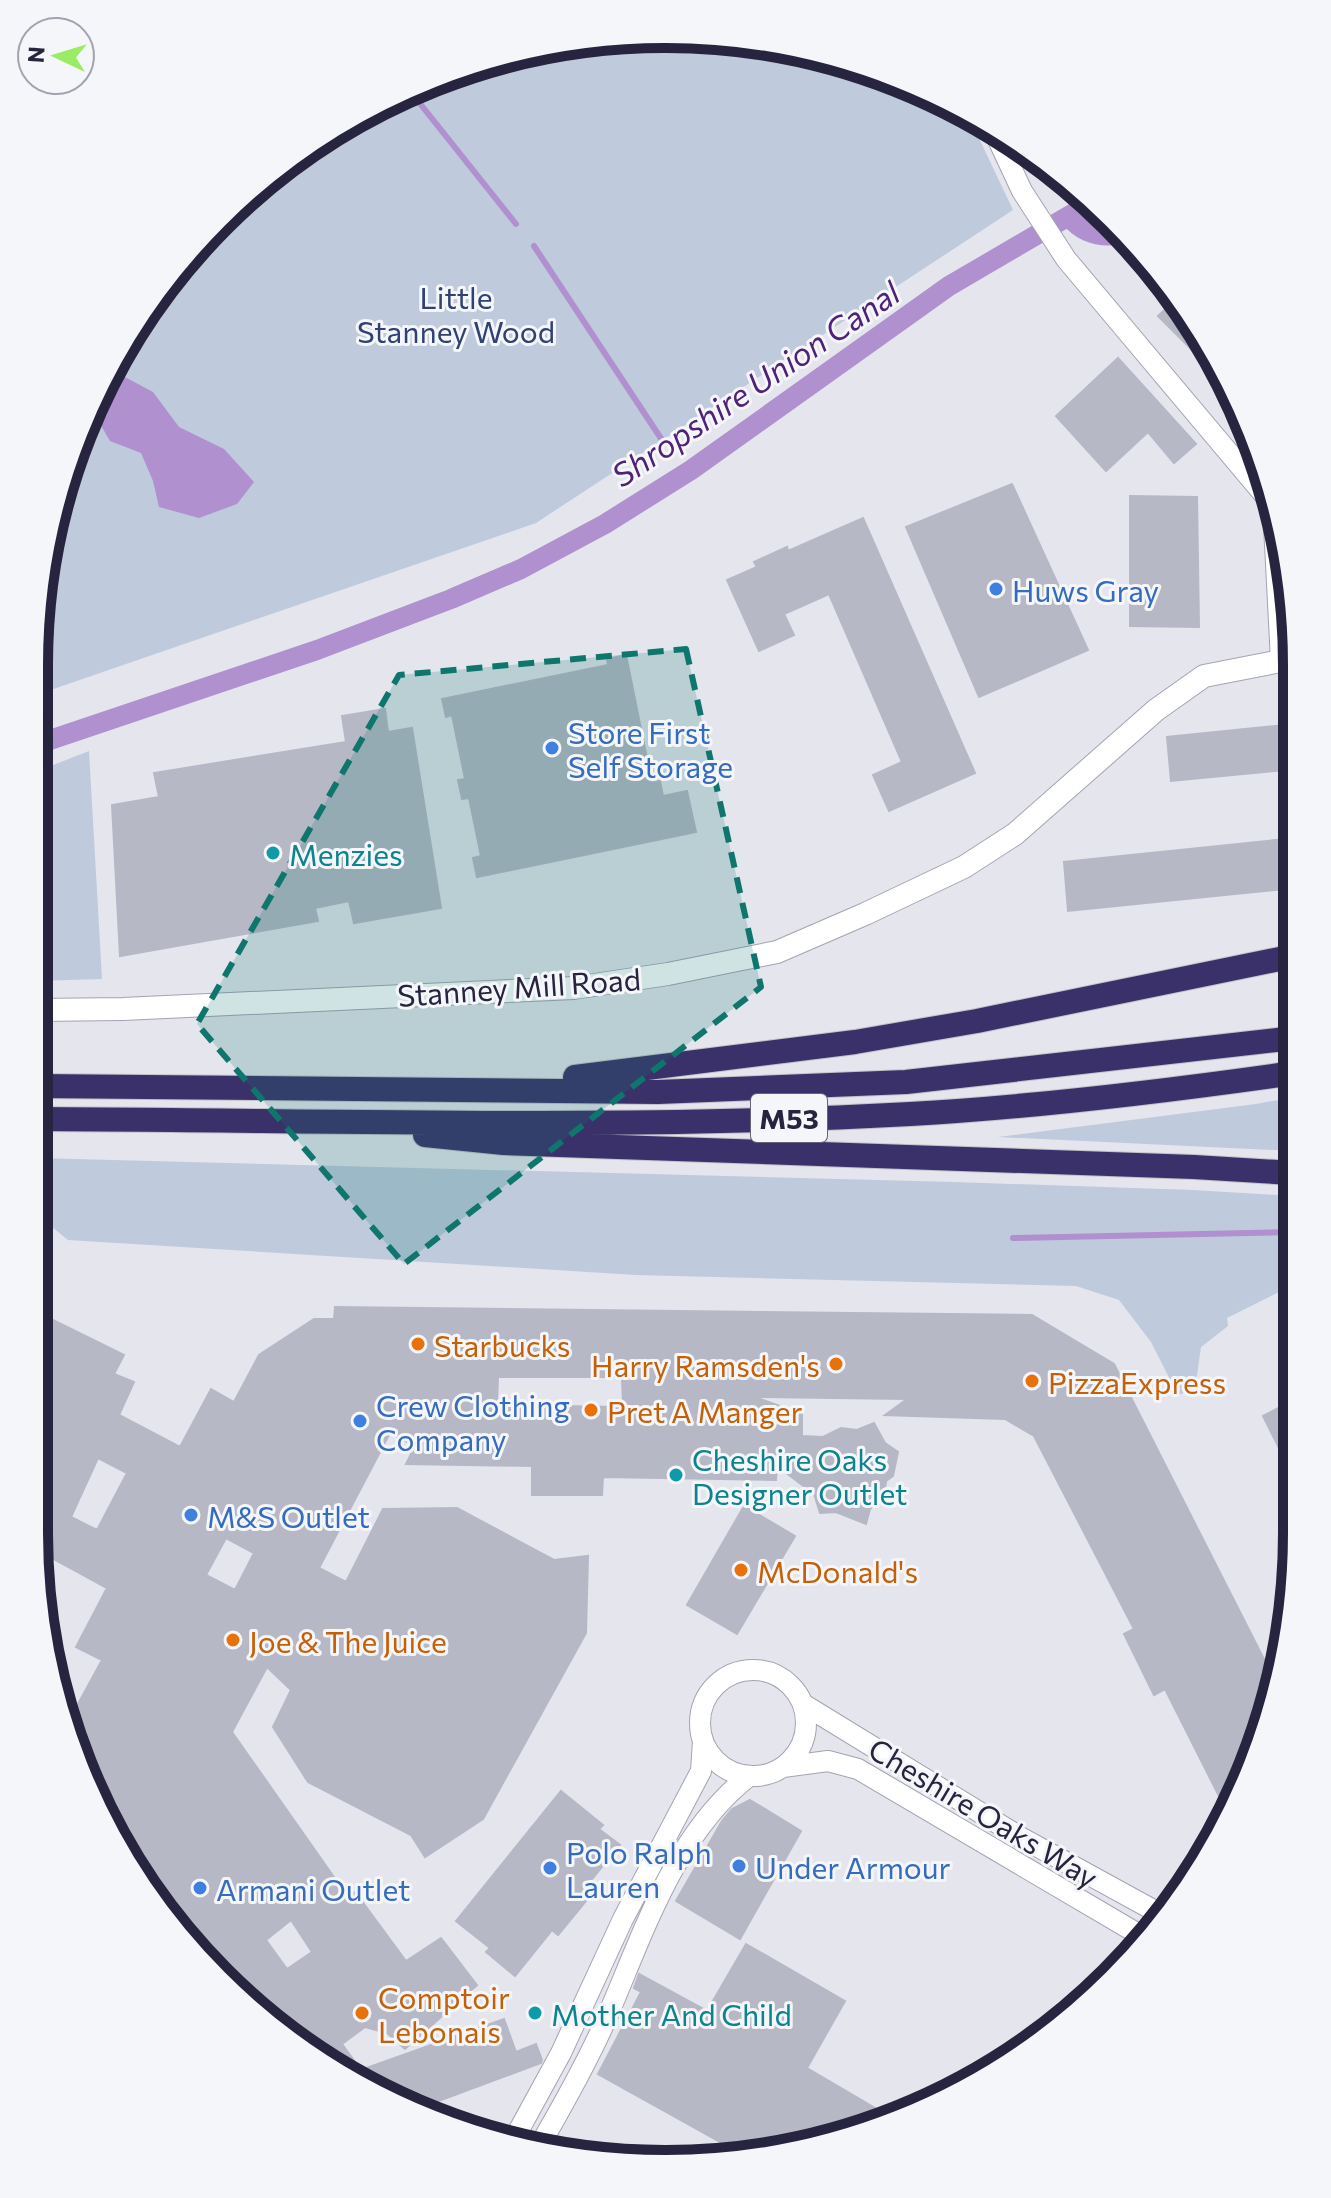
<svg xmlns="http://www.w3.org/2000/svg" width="1331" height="2198" font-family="Commissioner,sans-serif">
<rect width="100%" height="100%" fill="#e5e5ed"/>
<path fill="#bfcadd" d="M706,35L828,55L944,99L967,113L1013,210L536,523L39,694V584L82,424L164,281L249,191L349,119L462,68L583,39Z
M89,751L102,979L37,981L38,771Z
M1294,1097V1151L998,1137L1256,1104Z
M36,1158L954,1182L1193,1190L1293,1196V1285L1227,1318L1228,1326L1201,1347L1195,1389L1178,1395L1151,1342L1119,1300L1076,1286L636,1275L68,1240L36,1214Z"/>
<path fill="#b090cf" d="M1091,203L1131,241L1130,243C1102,249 1080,245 1061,223Z
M123,376L153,392L179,427L224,449L254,482L237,504L199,518L159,507L153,481L141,453L110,441L96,417L103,391Z"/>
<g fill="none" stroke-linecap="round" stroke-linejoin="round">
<path stroke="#b090cf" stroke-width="6" d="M410,91L516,224
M534,246L662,440
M1013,1238L1293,1232"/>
<path stroke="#b090cf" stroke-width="20" d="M38,744L317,650L451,599L521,569L605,524L691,470L949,286L1091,203"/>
</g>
<path fill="#b7b8c5" stroke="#b7b8c7" stroke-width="2" fill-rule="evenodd" d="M1176,299L1213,350L1226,384L1158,316Z
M1118,358L1196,444L1174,463L1148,432L1106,471L1056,416Z
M1012,484L1088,650L979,697L906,527Z
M1130,496L1197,497L1199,627L1130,626Z
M863,518L975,773L889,811L873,775L902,762L829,594L784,614L794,635L759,651L727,580L757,567L754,562L787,547L788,551Z
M626,655L652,783L660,781L663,796L687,791L696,832L477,877L473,858L481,856L469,798L462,799L458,780L465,779L452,715L446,717L442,699L608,665L607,659Z
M385,709L388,732L412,728L441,908L354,923L349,901L315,908L318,921L120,956L112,805L159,797L154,773L346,742L342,716Z
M1295,724V769L1171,781L1167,737Z
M1295,838V888L1068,911L1064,862Z
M335,1307L1032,1315L1114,1364L1274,1679L1249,1774L1227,1812L1165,1689L1154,1695L1124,1634L1134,1629L1034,1436L1005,1419L885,1415L907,1399L755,1397L802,1414V1436L823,1437L841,1428L857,1430L874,1423L885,1443L898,1452L893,1476L886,1481L884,1496L870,1509L866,1524L836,1512L820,1513L814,1494L777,1466L776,1480L603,1477L602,1495H532V1466L406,1464L415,1446L390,1433L319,1568L346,1582L383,1509L457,1508L554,1560L588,1556L586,1633L483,1819L425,1857L411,1835L308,1782L273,1727L291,1690L267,1667L232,1732L348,1897L355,1892L406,1961L441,1938L477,1985L405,2049L387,2033L365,2027L342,2044L361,2070L504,2019L516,2052L536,2044L542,2060L541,2063L420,2108L281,2034L177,1929L152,1894L77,1753L78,1704L102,1660L76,1647L107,1588L52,1558L42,1580L34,1532L35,1311L124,1355L114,1374L134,1382L119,1415L180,1447L211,1389L234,1402L259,1355L314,1319H334ZM498,1377H622L623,1407L497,1405ZM98,1458L127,1473L97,1530L71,1517ZM226,1538L254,1553L235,1590L206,1575ZM291,1920L312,1952L287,1969L266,1940Z
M1292,1401V1474L1263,1416Z
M744,1506L795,1536L737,1634L687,1605Z
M561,1791L603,1825L599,1829L620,1845L583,1890L590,1896L558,1935L552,1930L515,1976L486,1952L490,1948L456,1921Z
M750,1800L801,1831L740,1939L676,1901L722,1821L732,1809Z
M746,1944L845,2001L807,2068L892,2118L868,2131L738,2152L598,2074L641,1992L634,1988L639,1974L707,2011Z"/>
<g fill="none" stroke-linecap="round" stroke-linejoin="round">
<g stroke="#a4a3b2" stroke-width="22">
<path id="minor" d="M993,129L1022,191L1066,259L1277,510
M1273,506L1281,661
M700 1723a53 53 0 1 1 106 0a53 53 0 1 1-106 0Z
M803,1704L1020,1837L1166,1917
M783,1767L828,1761L858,1769L1145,1938
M514,2139L561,2053L623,1919L701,1771L703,1741
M541,2143C563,2105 586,2064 604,2024C642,1938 673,1835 749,1776"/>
</g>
<g stroke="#a4a3b2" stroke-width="24">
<path id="tertiary" d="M37,1010L123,1009L574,988L668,974L777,952L865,914L964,867L1015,834L1156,710L1204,676L1281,661L1295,664"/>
</g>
<g stroke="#c3c2c9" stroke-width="26">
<path id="motorway" d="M575,1077L855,1042L977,1021L1294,956
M37,1086L658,1092L906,1082L1294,1038
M36,1119C327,1120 619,1130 910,1114C1038,1107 1167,1091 1294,1073
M425,1135L504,1143L1194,1167L1293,1173"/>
</g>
<use href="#minor" stroke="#fff" stroke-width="20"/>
<use href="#tertiary" stroke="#fff" stroke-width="22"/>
<use href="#motorway" stroke="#3a316a" stroke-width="24"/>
</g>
<path fill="#0f766e" fill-opacity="0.2" stroke="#0f766e" stroke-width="6" stroke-dasharray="16 10" stroke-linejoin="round" d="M686,649L761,987L404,1264L197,1024L399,675Z"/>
<g fill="#3f7fe0" stroke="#f5f6fa" stroke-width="3">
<circle cx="996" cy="589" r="8"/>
<circle cx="552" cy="748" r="8"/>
<circle cx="360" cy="1421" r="8"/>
<circle cx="191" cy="1515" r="8"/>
<circle cx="739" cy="1866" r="8"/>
<circle cx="550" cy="1868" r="8"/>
<circle cx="200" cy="1888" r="8"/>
</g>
<g fill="#0f9aa8" stroke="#f5f6fa" stroke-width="3">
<circle cx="273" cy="853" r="8"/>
<circle cx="676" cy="1475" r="8"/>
<circle cx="535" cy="2013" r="8"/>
</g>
<g fill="#e8710a" stroke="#f5f6fa" stroke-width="3">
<circle cx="418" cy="1344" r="8"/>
<circle cx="836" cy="1364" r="8"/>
<circle cx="1032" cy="1381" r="8"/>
<circle cx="591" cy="1410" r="8"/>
<circle cx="741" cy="1570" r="8"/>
<circle cx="233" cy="1640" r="8"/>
<circle cx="362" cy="2013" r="8"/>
</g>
<g text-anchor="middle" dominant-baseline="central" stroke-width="6" stroke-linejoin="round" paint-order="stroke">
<rect fill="#f5f6fa" stroke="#656377" stroke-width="2" x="751" y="1094" width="76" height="48" rx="6"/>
<g font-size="28" font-weight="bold" fill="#27243f">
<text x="789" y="1118">M53</text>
</g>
<g font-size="30" fill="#304174" stroke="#f5f6fa">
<text x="456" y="296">Little<tspan x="456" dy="34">Stanney Wood</tspan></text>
</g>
<g font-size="30" fill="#366cbe" stroke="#f5f6fa" text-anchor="start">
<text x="1012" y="589">Huws Gray</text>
<text x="568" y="731">Store First<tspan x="568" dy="34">Self Storage</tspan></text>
<text x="376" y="1404">Crew Clothing<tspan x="376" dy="34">Company</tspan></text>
<text x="207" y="1515">M&amp;S Outlet</text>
<text x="566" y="1851">Polo Ralph<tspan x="566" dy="34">Lauren</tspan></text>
<text x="755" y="1866">Under Armour</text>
<text x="216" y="1888">Armani Outlet</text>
</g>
<g font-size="30" fill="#0d838f" stroke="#f5f6fa" text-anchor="start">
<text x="289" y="853">Menzies</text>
<text x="692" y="1458">Cheshire Oaks<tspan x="692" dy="34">Designer Outlet</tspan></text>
<text x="551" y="2013">Mother And Child</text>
</g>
<g font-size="30" fill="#27243f" stroke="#f5f6fa">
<text transform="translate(519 986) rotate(-4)">Stanney Mill Road</text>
<text transform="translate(984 1812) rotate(31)">Cheshire Oaks Way</text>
</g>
<g font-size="30" fill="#c56008" stroke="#f5f6fa" text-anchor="start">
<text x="434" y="1344">Starbucks</text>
<text x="820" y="1364" text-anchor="end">Harry Ramsden's</text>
<text x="1048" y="1381">PizzaExpress</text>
<text x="607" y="1410">Pret A Manger</text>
<text x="757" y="1570">McDonald's</text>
<text x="249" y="1640">Joe &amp; The Juice</text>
<text x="378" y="1996">Comptoir<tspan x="378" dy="34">Lebonais</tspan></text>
</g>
<g font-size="32" font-style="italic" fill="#4f2178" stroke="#f5f6fa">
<text transform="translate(755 383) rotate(-34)">Shropshire Union Canal</text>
</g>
</g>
<path d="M0 0H1331V2198H0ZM665 48H666A617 617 0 0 1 1283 665V1533A617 617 0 0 1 666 2150H665A617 617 0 0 1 48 1533V665A617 617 0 0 1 665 48Z" fill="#f5f6fa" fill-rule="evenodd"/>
<path fill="none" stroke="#27243f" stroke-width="10" d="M665 48H666A617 617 0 0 1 1283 665V1533A617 617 0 0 1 666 2150H665A617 617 0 0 1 48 1533V665A617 617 0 0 1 665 48Z"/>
<g transform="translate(56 56) rotate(274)"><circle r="38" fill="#f5f6fa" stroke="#a3a2af" stroke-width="2"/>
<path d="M0-6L14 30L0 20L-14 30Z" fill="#9aec64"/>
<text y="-12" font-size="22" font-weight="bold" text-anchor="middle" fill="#27243f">N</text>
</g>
</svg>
